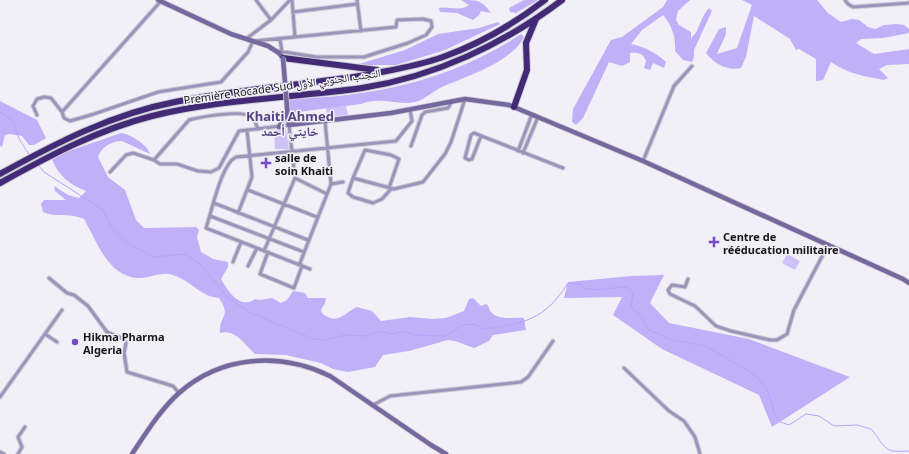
<svg xmlns="http://www.w3.org/2000/svg" width="909" height="454" font-family="'Noto Sans','Noto Naskh Arabic',sans-serif">
<rect width="100%" height="100%" fill="#f1f0f8"/>
<path fill="#cdc3f9" d="M346,106L348,115L327,117L326,108Z
M286,129L289,149H275L274,130Z
M787,254L800,261L795,270L782,263Z"/>
<path fill="#bfb0f7" d="M461,0C477,0 482,0 491,13L481,11L479,15L473,20L457,13L440,12L439,8C449,6 460,12 469,5Z
M524,0H538L516,13L510,12L509,8Z
M667,0H690L678,11L676,20L679,25L691,32V38C700,31 700,17 709,8L712,11L694,50V57L692,62L683,60L675,51C676,37 672,26 663,15L642,30L631,44C643,46 657,53 666,62L664,68L653,63L650,70L644,68L646,61C643,53 638,52 630,53V62L622,66L609,62L583,118L576,125L572,122L573,109L611,40L622,37L663,7Z
M742,0H817L828,13L841,22L852,19L859,20L868,27L875,29L884,25L896,24L904,25L909,29V33L883,38L861,39L856,43L874,54L909,49V64L887,65L879,69L888,78L884,80C864,76 848,74 831,62L823,80L816,81V59L799,49L796,50L790,39L754,16L746,57L741,68C728,71 714,64 706,53L719,29L726,27V34L717,54L737,48L752,5Z
M498,22L500,24L445,50L396,65H356L405,50L438,34L479,28Z
M521,34L524,37C511,63 466,76 442,87C433,91 424,100 415,102C396,106 380,96 361,104L290,113L289,99C372,97 451,81 521,34Z
M0,101L37,120L46,138L34,145H29L22,136L10,134L5,135L2,147L0,146Z
M121,133C130,134 148,145 150,154L122,141C112,141 101,147 98,157L108,177L125,190L136,220L144,228L196,227L199,230L197,237L201,252L213,259L228,262V267L221,279C228,291 240,310 255,299L259,300L272,298L281,303L287,300L293,291L305,293L308,298H326L325,303L321,310C322,314 324,315 328,317C340,323 347,311 357,307L372,311L381,321L410,317L433,319L446,318L464,311L469,299L473,298L481,306L486,304C490,306 488,309 491,312C499,321 514,317 524,318L526,330L493,335L489,341L474,348L455,341L448,340L409,351L383,355L375,367L348,372L333,369L321,363L286,355L255,354C244,344 236,329 220,333C219,314 232,318 219,298C199,296 192,281 173,275C162,271 151,278 140,278C108,278 97,241 84,219C69,212 55,218 43,212L41,204L44,200H66L55,191L54,186L68,195L79,198L86,191C72,186 57,175 52,159L69,151Z
M664,275L650,303L669,323L749,339L850,377L772,427L759,395L662,349L613,315L622,297L564,298L568,282L631,276Z"/>
<g fill="none" stroke-linecap="round" stroke-linejoin="round">
<path stroke="#b6a3fa" stroke-width="1" d="M0,112L14,122C16,135 21,143 29,154
M39,166L44,172L103,210L110,226L127,243L154,257L186,254L200,264L227,297L249,312L313,339L325,340L346,335L365,336L381,331L392,334L403,331L415,335L445,336L463,325L476,324L483,329C523,324 545,320 568,283L580,284L583,288C598,292 612,287 627,287L633,293L631,307L642,317L647,329L672,340L706,346L755,375L767,389L775,415L780,422L789,425L806,414L819,416L834,426L857,425L871,429C887,448 882,453 909,451"/>
<g stroke="#cecdd4" stroke-width="5">
<path id="street" d="M256,0L271,20
M292,0L295,37
M357,0L361,31
M845,0L848,4L853,7L909,3
M161,1L62,112L64,118L70,121L94,114L158,92L221,82L248,52L253,41L396,27L397,20L423,19L431,21L432,27L426,35L408,43L364,57H317L278,51
M293,12L357,4
M246,39L271,20L290,0
M280,39L282,52
M37,115L33,106L37,99L44,97L51,98L62,112
M481,136L472,159L469,160L465,158L471,135L474,133L563,168
M411,146L422,115L425,112L448,108L452,101
M518,151L532,114
M523,153L538,117
M154,160L189,120C200,117 241,110 250,116C255,119 256,124 258,129
M643,161L674,86L692,66
M110,172L126,155L133,153L154,160L160,164H177L198,171L211,172L219,168L239,131L289,125L295,178L327,194
M353,178L365,150L391,155L399,159L389,188
M331,184L343,182
M391,189L382,199L373,203L353,197L348,193L353,178L394,189L423,182L445,154L451,142L465,99
M248,190L317,217
M214,203L308,240
M238,213L252,177L247,130
M210,216L304,252
M264,251L295,178
M268,252L260,274L294,288L302,266L300,263L331,184L325,121
M233,262L241,242
M248,266L257,248
M310,269L206,228C212,211 221,164 236,157L396,141L412,121L410,110
M49,278L67,293L74,295L88,306L107,332L124,339L126,343L124,353L127,372L173,386L179,393
M688,279L685,287L672,285L668,290L670,294L695,306L716,326L731,331L770,340H777L787,334L794,310L828,245
M45,334L57,342
M624,368L669,411L684,421L695,437L700,454
M0,397L62,310
M373,405L390,396L521,382L528,377L553,341
M0,452L4,454
M18,454L22,447L18,437L25,427"/>
</g>
<g stroke="#cecdd4" stroke-width="6">
<path id="secondary" d="M158,0L231,34L268,46L279,53L283,58
M287,107L289,125L391,113L465,99L509,105L643,161L903,279L909,283
M279,127L287,112L303,123
M132,454C146,433 160,410 179,393C222,355 280,352 330,376L431,445L446,454"/>
</g>
<g stroke="#cecdd4" stroke-width="8">
<path id="highway" d="M283,58L377,70
M514,107L527,70L526,43L536,19
M0,174C56,143 112,114 175,102C238,89 303,85 366,75C391,70 418,66 443,57C479,44 514,24 545,0
M0,183C49,156 97,130 152,116C220,99 292,98 362,88C434,77 504,44 562,0"/>
</g>
<use href="#street" stroke="#9c95bb" stroke-width="3"/>
<use href="#secondary" stroke="#74689e" stroke-width="4.5"/>
<use href="#highway" stroke="#422a76" stroke-width="6"/>
<g stroke="#cecdd4" stroke-width="6" stroke-linecap="butt">
<path id="secondary-bridge" d="M283,58L287,107"/>
</g>
<use href="#secondary-bridge" stroke="#74689e" stroke-width="4.5"/>
</g>
<g fill="#724cc5" stroke="#f1f0f8" stroke-width="1.5">
<path d="M264 157h4v4h4v4h-4v4h-4v-4h-4v-4h4z"/>
<path d="M712 236h4v4h4v4h-4v4h-4v-4h-4v-4h4z"/>
<circle cx="75" cy="342" r="4"/>
</g>
<g text-anchor="middle" dominant-baseline="central" stroke-width="3" stroke-linejoin="round" paint-order="stroke">
<g font-size="11" fill="#161619" stroke="#f1f0f8">
<text transform="translate(282 86) rotate(-8)">Première Rocade Sud التجنب الجنوبي الأول</text>
</g>
<g font-size="11" font-weight="bold" fill="#161619" stroke="#f1f0f8" text-anchor="start">
<text x="275" y="157">salle de<tspan x="275" dy="13">soin Khaiti</tspan></text>
<text x="723" y="236">Centre de<tspan x="723" dy="13">rééducation militaire</tspan></text>
<text x="83" y="336">Hikma Pharma<tspan x="83" dy="13">Algeria</tspan></text>
</g>
<g font-size="13" font-weight="bold" fill="#554583" stroke="#f1f0f8">
<text x="290" y="116">Khaiti Ahmed<tspan x="290" dy="15">خايتي أحمد</tspan></text>
</g>
</g>
</svg>
